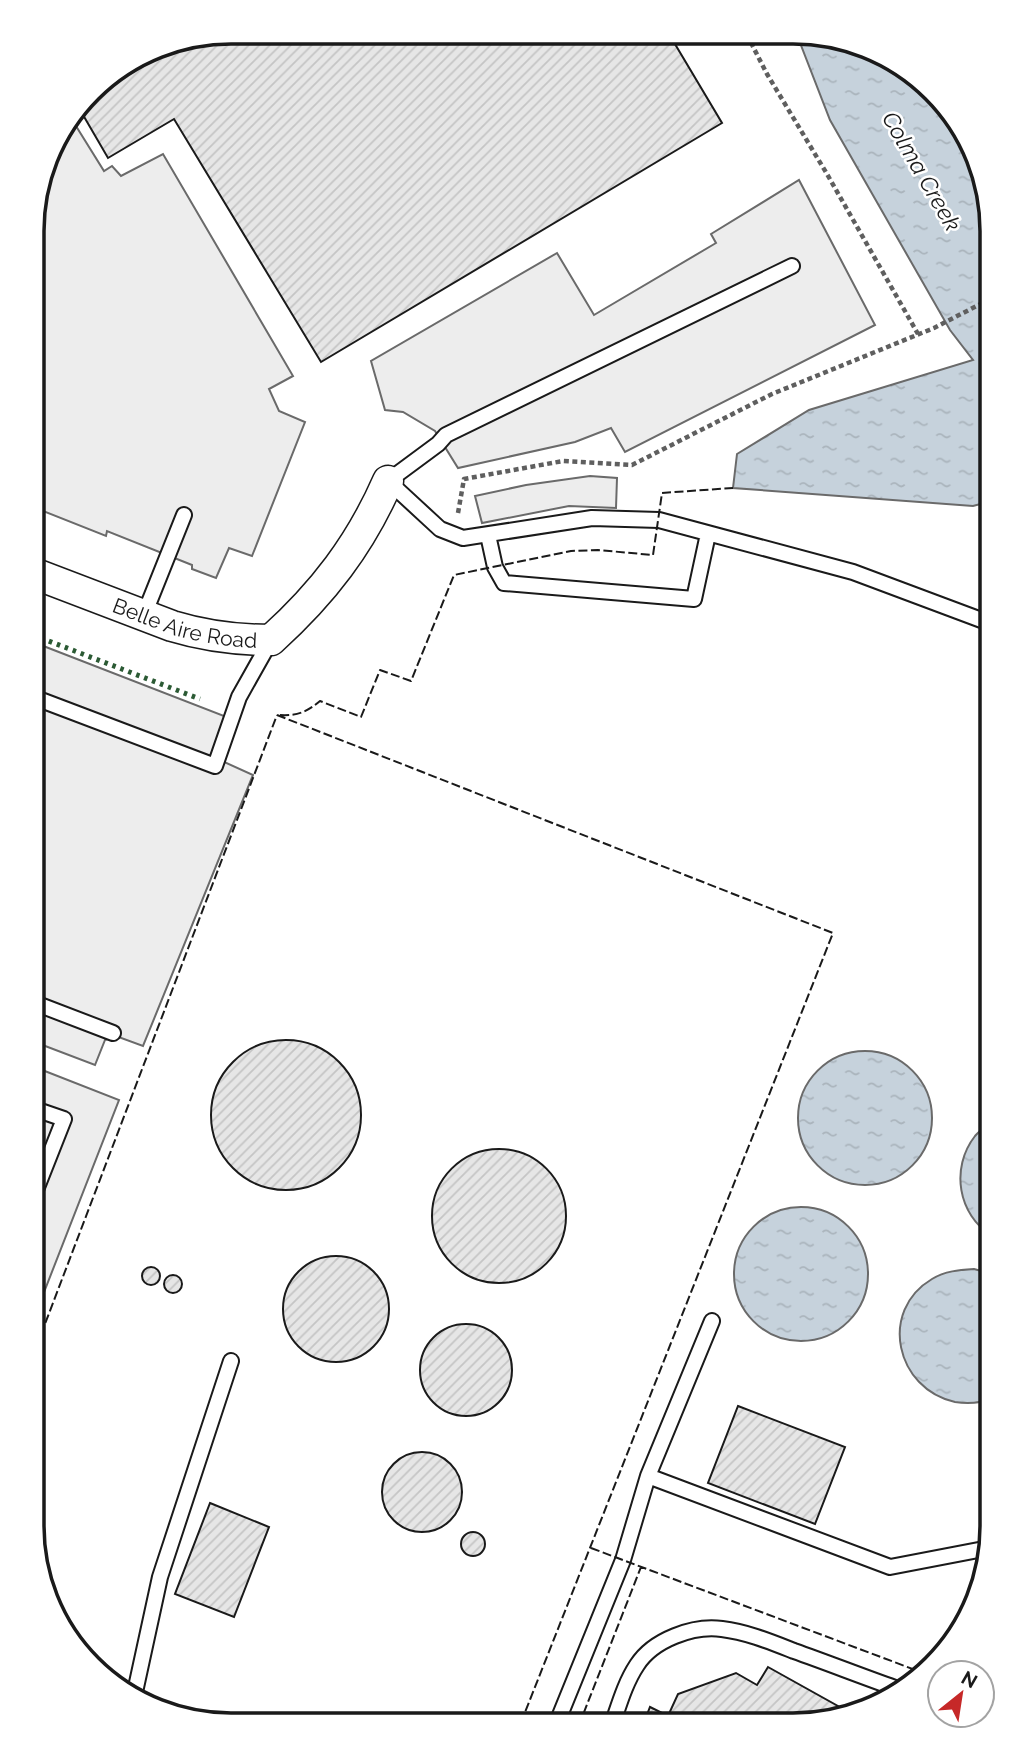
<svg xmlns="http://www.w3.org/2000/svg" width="1024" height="1757" font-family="Raleway,sans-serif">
<defs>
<pattern id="water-ripples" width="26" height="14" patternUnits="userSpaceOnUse" patternTransform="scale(1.75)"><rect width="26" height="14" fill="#c6d2dc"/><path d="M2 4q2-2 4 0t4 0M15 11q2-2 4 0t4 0" fill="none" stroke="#aab4bc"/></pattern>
<pattern id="building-hatch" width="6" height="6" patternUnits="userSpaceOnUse" patternTransform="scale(1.75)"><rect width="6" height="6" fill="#e6e6e6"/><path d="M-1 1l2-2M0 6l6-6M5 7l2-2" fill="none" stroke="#c5c5c5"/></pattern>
</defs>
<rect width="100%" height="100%" fill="#fff"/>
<path fill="#ededed" stroke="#6a6a6a" stroke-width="2" d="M71,118L104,171L112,166L121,176L163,154L293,376L269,389L279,411L305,422L252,556L229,548L216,578L192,569V565L107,531L106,536L33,507V205L52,142Z
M799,180L875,325L625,452L611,428L575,442L458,468L435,431L403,412L385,410L371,361L557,253L594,315L716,243L711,234Z
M590,476L617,478L616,508L569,506L482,523L475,496L526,485Z
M33,642L237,721L222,761L253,775L143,1046L116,1036L105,1040L95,1065L32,1041Z
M32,1066L119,1100L32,1323Z"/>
<path fill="url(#water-ripples)" stroke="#6a6a6a" stroke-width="2" d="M797,35H831L924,81L982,167L992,231V501L973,506L733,488L737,454L809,410L973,360L950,330L830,120Z
M798 1118a67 67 0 1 1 134 0a67 67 0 1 1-134 0Z
M992,1122V1236C958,1215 950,1168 975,1136C980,1130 987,1126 992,1122Z
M734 1274a67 67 0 1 1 134 0a67 67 0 1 1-134 0Z
M974,1269L992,1274V1398C981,1403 967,1404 955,1402C896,1389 878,1311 932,1279C945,1271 959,1270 974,1269Z"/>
<path fill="url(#building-hatch)" stroke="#1a1a1a" stroke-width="2" d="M231,31L669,34L722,123L321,362L174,119L108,158L79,108L99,81L155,47Z
M211 1115a75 75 0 1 1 150 0a75 75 0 1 1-150 0Z
M432 1216a67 67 0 1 1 134 0a67 67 0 1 1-134 0Z
M283 1309a53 53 0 1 1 106 0a53 53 0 1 1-106 0Z
M142 1276a9 9 0 1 1 18 0a9 9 0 1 1-18 0Z
M164 1284a9 9 0 1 1 18 0a9 9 0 1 1-18 0Z
M420 1370a46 46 0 1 1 92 0a46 46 0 1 1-92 0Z
M738,1406L845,1447L815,1524L708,1483Z
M382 1492a40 40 0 1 1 80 0a40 40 0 1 1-80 0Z
M210,1503L269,1527L234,1617L175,1594Z
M461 1544a12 12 0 1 1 24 0a12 12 0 1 1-24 0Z
M768,1667L854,1715L793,1726L643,1725L650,1707L668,1716L678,1694L736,1673L757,1685Z"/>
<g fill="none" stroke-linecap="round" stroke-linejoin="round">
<g stroke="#1a1a1a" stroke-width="18">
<path id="service" d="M792,266L446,435L438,444L388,481L440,529L463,538L592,518L659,520L853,572L992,624
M488,535L495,567L504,583L694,599L708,534
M144,615L184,515
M33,697L215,766L239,697L271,640
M32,1002L113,1033
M32,1200L64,1119L32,1108
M648,1476L712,1321
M135,1692L160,1577L231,1361
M556,1725L623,1560L648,1476L890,1567L989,1548
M612,1725C619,1705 625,1683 637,1665C653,1640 693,1625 722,1629C747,1632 771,1642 794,1651C828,1663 861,1676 895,1688"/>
</g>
<g stroke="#1a1a1a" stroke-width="33">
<g id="minor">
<path id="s1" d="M33,573L172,626C205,636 237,640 271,640C323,593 360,545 388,481"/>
</g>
</g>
<path stroke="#5f5f5f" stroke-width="4.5" stroke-dasharray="5 3.5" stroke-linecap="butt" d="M747,35L767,74L827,174L918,334
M458,513L464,479L563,461L632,465L772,394L934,328L992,298"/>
<use href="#service" stroke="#fff" stroke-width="14"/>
<use href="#minor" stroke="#fff" stroke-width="30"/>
<path stroke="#2b5a34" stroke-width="5" stroke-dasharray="3.5 5" stroke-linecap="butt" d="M33,635L200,699"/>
<path stroke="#1a1a1a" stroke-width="2" stroke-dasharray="9 3.5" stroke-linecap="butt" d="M277,715L833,933L520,1725
M280,715C297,716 307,712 320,701L361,717L380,670L411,681L454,575L571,551L598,550L653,555L662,493L733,488
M32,1358L277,715
M591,1548L918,1671
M579,1725L641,1567"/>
</g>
<g text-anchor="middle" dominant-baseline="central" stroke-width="5" stroke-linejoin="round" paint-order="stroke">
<g font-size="21" fill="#1a1a1a" stroke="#fff">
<text stroke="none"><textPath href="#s1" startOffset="161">Belle Aire Road</textPath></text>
</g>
<g font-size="23" font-style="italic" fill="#1a1a1a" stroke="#fff">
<text transform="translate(922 171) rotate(60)">Colma Creek</text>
</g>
</g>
<path d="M0 0H1024V1757H0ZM231 44H793A187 187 0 0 1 980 231V1526A187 187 0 0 1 793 1713H231A187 187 0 0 1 44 1526V231A187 187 0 0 1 231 44Z" fill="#fff" fill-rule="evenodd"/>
<path fill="none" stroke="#1a1a1a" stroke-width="3.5" d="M231 44H793A187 187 0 0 1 980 231V1526A187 187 0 0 1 793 1713H231A187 187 0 0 1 44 1526V231A187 187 0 0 1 231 44Z"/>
<g transform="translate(961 1694) rotate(30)"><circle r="33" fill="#ffffff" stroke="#a3a3a3" stroke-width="2"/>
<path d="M0-5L12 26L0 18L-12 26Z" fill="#c62828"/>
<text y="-10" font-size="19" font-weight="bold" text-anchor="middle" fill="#1a1a1a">N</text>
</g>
</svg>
